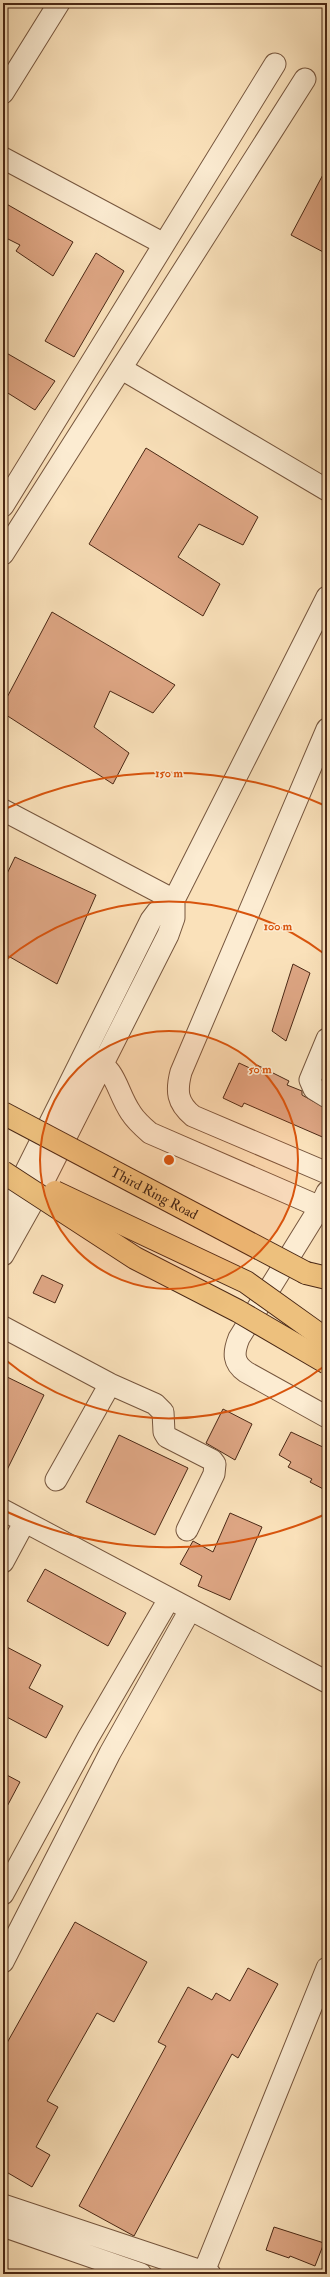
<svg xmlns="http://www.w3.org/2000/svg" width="330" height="2277" font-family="'IM FELL Double Pica',serif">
<rect width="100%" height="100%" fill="#fae1ba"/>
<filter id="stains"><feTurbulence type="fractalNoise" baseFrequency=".005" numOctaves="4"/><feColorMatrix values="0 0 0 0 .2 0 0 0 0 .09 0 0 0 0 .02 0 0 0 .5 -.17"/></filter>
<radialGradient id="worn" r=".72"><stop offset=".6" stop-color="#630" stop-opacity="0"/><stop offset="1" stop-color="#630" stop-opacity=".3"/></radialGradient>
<path fill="#dea684" stroke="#4a2815" d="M327,167V254L291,235Z
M3,202L73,242L53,276L16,251L20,245L6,238L3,244Z
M96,253L124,271L74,357L45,341Z
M3,351L55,381L35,410L3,390Z
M146,448L258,517L243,545L199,524L178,557L220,584L203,616L89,544Z
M52,612L175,685L153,713L110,691L94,727L129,753L113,784L3,713V705Z
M15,857L96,895L57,984L3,953V882Z
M293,964L310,973L286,1041L272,1031Z
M239,1063L254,1070L257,1065L289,1081L287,1085L302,1091V1095L327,1109V1139L244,1103L242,1107L223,1098Z
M42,1275L63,1285L55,1303L33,1293Z
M3,1375L44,1395L3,1478Z
M223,1409L252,1424L235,1460L206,1443Z
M291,1432L327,1449V1491L310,1482L312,1479L288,1467L291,1462L279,1455Z
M119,1435L188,1468L155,1535L86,1502Z
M230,1513L262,1527L230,1600L198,1586L202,1576L180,1564L193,1541L213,1552Z
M45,1569L126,1613L108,1646L27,1601Z
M3,1645L41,1665L29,1688L63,1706L46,1738L3,1715Z
M3,1773L20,1782L3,1814Z
M75,1922L147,1962L114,2022L97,2013L47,2101L58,2107L36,2147L50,2155L32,2187L3,2170V2050Z
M248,1968L278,1984L238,2058L232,2054L134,2236L79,2206L166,2046L158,2042L188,1987L212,2000L216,1993L230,2001Z
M274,2227L324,2243L315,2266L290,2256L289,2258L266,2250Z"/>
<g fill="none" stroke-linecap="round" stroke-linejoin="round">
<g stroke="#76563e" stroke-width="23">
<path id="minor" d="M3,93L59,3
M3,158L164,244
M122,369L327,490
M3,506L275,64
M3,554L305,79
M327,729L181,1072C176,1091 177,1103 193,1116L327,1173
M3,810L174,900
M327,1039L310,1080L314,1089L327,1097
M92,1057C118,1071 116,1091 131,1113C136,1121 143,1127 150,1133L320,1207
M327,1192L320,1207L239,1338C233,1353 233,1363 246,1372L327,1417
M3,1217L151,920L157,912L174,900
M3,1255L35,1198L168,935L174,918V900L327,597
M3,1327L110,1384L155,1404L163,1412L164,1432L167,1437L212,1460L215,1464L214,1474L187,1530
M56,1480L110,1384
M3,1510L327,1682
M3,1562L24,1523
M3,1894L88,1738L169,1599
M3,1962L110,1753L190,1610
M3,2205L210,2274
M3,2226L141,2274
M203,2274L327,1968"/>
</g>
<g stroke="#4a2815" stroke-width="24">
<path id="highway" d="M306,1273L327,1278"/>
</g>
<use href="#minor" stroke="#fcecd2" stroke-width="21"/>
<use href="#highway" stroke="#edc07d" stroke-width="22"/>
<g stroke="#4a2815" stroke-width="24" stroke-linecap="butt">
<g id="highway-bridge">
<path id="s1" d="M3,1113L306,1273"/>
<path d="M3,1172L135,1258L238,1311L327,1363"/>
<path d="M55,1192L246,1282L327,1340"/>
</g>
</g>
<use href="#highway-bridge" stroke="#edc07d" stroke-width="22"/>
</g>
<circle cx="169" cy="1160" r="129" fill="#d8540d" fill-opacity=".12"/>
<g fill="none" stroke="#d8540d" stroke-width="2">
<circle cx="169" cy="1160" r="129"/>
<path d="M326 1365A258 258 0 0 1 3 1358M3 962A258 258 0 0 1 326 955"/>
<path d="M326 1514A387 387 0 0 1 5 1511M5 809A387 387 0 0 1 326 806"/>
</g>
<g text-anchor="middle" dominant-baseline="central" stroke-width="3" stroke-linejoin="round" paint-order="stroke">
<g font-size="14" fill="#4a2815" stroke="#fcecd2">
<text stroke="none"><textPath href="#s1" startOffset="171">Third Ring Road</textPath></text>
</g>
</g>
<circle cx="169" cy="1160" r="6" fill="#d8540d" stroke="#fcecd2" stroke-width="2"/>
<g font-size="12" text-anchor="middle" font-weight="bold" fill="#d8540d" stroke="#fcecd2" stroke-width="3" stroke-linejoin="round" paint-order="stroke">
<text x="169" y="777">150 m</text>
<text x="278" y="930">100 m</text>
<text x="260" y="1073">50 m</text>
</g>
<rect width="330" height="2277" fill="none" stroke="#fae1ba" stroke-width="16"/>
<rect x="4" y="4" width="322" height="2269" fill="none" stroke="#4a2815" stroke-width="2"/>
<rect x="8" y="8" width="314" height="2261" fill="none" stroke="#4a2815"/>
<rect width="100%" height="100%" filter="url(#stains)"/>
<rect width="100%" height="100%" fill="url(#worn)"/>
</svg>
